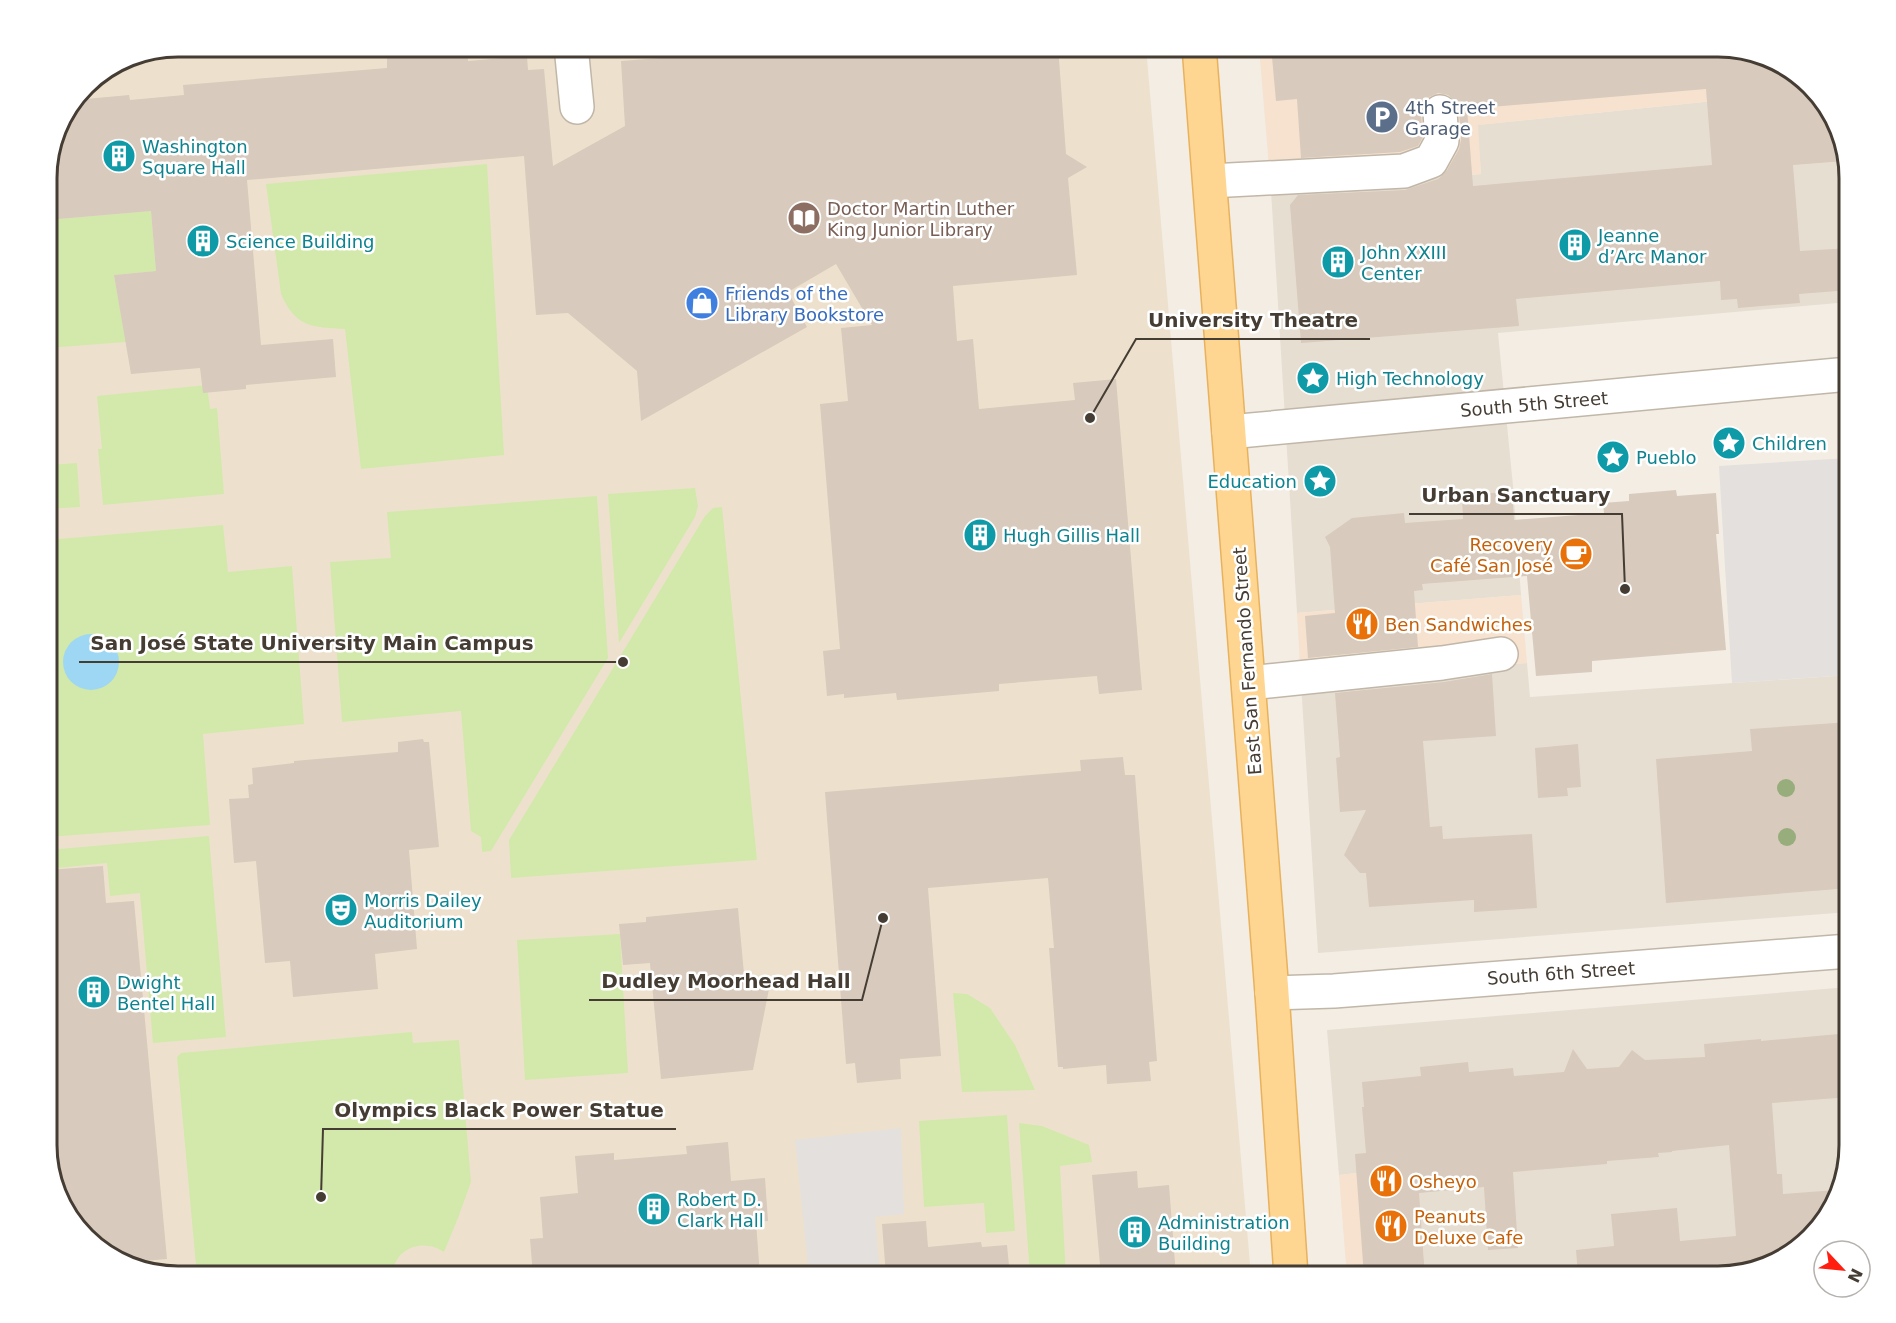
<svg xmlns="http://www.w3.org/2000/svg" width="1896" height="1323" font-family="'DejaVu Sans',sans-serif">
<rect width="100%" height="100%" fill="#f3ede4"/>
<path fill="#e7ded2" d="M1812,91L1832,113L1845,160L1849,221V302L1498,333L1513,486L1521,595L1297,613L1271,191L1481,174L1477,125Z
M1527,663L1530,697L1849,675V912L1318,953L1301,683Z
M1849,987V1145L1827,1218L1817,1227L1788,1230L1777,1263L1718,1276H1347L1346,1265L1424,1258L1357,1173L1339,1175L1327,1030Z"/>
<path fill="#f6e2ce" d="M1259,47H1718L1791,69L1812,91L1478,125L1481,174L1271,191Z
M1521,595L1527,663L1301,683L1297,613Z
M1357,1173L1418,1189L1424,1259L1346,1265L1339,1175Z"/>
<path fill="#ede1cd" d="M178,46L1146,47L1251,1276H178L105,1254L64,1210L47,1153V170L57,127L85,85L128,56Z"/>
<path fill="#d2e9ab" d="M487,164L504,455L361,469L345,329C312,327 296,328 281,294L266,184Z
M151,211L156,271L114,275L126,342L47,348V220Z
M207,385L210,409L217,408L224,494L103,505L98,449H102L97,396Z
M77,463L80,507L47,509V465Z
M695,488L698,506L695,517L619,643L608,494Z
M597,496L608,658L491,851L482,852L481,837L471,831L461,711L342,722L330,562L391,558L387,512Z
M722,507L757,860L511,878L509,840L705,516L713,508Z
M223,525L228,572L292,566L304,724L203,734L210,825L47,837V540Z
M209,836L226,1037L153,1043L140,893L110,896L107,863L47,869V850Z
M620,934L628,1073L525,1080L517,940Z
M953,993L967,994L990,1008L1015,1045L1035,1090L962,1092Z
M412,1032L413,1043L459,1040L471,1182L458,1218L444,1252C423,1237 392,1249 393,1276H197L177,1057L181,1053Z
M1007,1115L1015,1231L986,1233L984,1203L924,1207L919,1121Z
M1019,1123L1042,1126L1089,1145L1092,1162L1060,1166L1066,1276H1030Z"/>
<path fill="#e3e0dd" d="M1849,458V675L1732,683L1719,466Z
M901,1128L904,1214L875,1217L880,1276H809L795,1140Z"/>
<path fill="#9dd7f3" d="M63 662a28 28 0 1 1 56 0a28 28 0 1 1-56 0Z"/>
<path fill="#d8cabc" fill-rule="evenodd" d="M785,46H1058L1066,154L1087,167L1068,178L1077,275L953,286L957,341L973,339L979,409L1075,400L1073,383L1116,379L1142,690L1099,694L1097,676L999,684V691L897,700L896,693L844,698V694L827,696L823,651L840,649L820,404L848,401L841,328L872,325L836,264L788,292L807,327L641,421L637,371L568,313L536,315L524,156L247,180L261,345L333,339L336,377L246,385V389L203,393L200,368L131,374L114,275L156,271L151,211L47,220V170L57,127L75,100L129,95L130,100L184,95L183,85L387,68V55L468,48V61L527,56L528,70L544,69L553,166L625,126L621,61L781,49Z
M1271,46H1718L1791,69L1832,112L1845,161L1793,165L1800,251L1850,248V290L1799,294L1800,303L1738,308L1737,299L1721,300L1720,281L1516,299L1519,326L1301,343L1290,205L1298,195L1405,190L1438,179L1447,170L1459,149L1461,140L1459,111L1455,101L1448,95L1438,93L1429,97L1423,103L1421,113L1423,137L1418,146L1400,152L1301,158L1297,99L1276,101ZM1706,89L1712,165L1473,186L1467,109Z
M1676,490L1677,496L1716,493L1719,534H1716L1726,650L1592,661V672L1536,676L1527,576L1422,584L1423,590L1414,591L1418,647L1308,658L1305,616L1335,613L1330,547L1325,537L1352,518L1404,513L1405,523L1463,519L1462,496L1512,491L1514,520L1604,513L1603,503L1629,501V494Z
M1492,674L1496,736L1423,741L1430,827L1442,826L1443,839L1532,834L1537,908L1474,912V900L1369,907L1366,873H1360L1344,855L1366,810L1340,812L1336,758L1340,757L1335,693L1444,682Z
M1850,722V888L1666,903L1656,759L1752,751L1750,729Z
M423,739L424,742H429L439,847L409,850L417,949L375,954L378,989L293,997L290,961L265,963L256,861L234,863L229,799L249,798L248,785L253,784L252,768L294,763V761L398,752V742Z
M1578,744L1581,787L1567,788L1568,796L1538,798L1535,748Z
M1123,757L1125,775H1135L1157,1061L1149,1062L1151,1081L1107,1084L1106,1065L1063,1069V1067H1058L1049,948H1054L1048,878L928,888L941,1056L900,1059L901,1079L857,1083L855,1063L846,1064L825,792L1081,771L1080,760Z
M103,866L106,903L134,901L167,1259L131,1262L105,1254L64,1210L47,1153V870Z
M738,908L745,985L769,989L753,1070L661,1079L650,963L623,965L619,924L646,922V917Z
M1850,1033V1097L1772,1103L1777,1174H1782L1783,1194L1836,1190L1827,1218L1777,1263L1718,1276H1687V1271L1627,1276H1578L1576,1250L1614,1246L1611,1214L1677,1208L1680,1241L1736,1236L1729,1145L1672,1151V1152L1658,1153L1659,1157L1607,1161V1164L1513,1172L1518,1248L1488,1250L1484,1187L1419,1193L1425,1276H1364L1355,1154L1366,1153L1362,1107H1364L1362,1082L1421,1076L1420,1067L1468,1062L1469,1072L1513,1068L1514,1076L1564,1072L1573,1049L1587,1069L1619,1067L1632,1050L1645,1060L1705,1057L1704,1044L1761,1039V1041Z
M728,1142L731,1181L765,1178L768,1221L756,1222L760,1276H533L530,1239L543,1238L540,1197L578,1193L575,1156L614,1153V1160L687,1154L686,1146Z
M1137,1171L1138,1188L1169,1185L1176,1276H1101L1092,1175Z
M926,1221L928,1247L981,1242L982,1247L1007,1245L1010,1276H886L882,1224Z"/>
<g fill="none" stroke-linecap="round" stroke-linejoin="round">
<g stroke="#c1b7a9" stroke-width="36">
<path id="minor" d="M571,46L577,107
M1210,181L1404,171L1431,161L1442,141L1440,112
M1229,432L1838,375
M1249,683L1442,663L1501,654
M1272,993L1334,991L1849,951"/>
</g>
<g stroke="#e8b25d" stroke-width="36">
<path id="major" d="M1199,46L1272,993L1291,1276"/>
</g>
<use href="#minor" stroke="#fff" stroke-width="33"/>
<use href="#major" stroke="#ffd691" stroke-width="33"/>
</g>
<g fill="#97ad7b">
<circle cx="1786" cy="788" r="9"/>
<circle cx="1787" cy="837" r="9"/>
</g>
<defs>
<g id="parking-disc" transform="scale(1.725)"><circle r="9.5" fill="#5c6f8a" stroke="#fff"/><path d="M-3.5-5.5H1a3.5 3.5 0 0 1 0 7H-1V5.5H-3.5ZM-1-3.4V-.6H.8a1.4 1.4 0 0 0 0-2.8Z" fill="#fff"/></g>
<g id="building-disc" transform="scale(1.725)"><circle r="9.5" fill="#0f9aa8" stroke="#fff"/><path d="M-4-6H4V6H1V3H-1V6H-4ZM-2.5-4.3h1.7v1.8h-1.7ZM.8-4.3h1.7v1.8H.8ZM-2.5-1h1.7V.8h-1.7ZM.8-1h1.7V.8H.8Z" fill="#fff"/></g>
<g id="library-disc" transform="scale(1.725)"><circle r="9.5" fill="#8d6e63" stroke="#fff"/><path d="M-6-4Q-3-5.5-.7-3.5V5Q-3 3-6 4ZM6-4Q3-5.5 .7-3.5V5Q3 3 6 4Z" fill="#fff"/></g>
<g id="shop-disc" transform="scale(1.725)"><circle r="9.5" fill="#3f7fe0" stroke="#fff"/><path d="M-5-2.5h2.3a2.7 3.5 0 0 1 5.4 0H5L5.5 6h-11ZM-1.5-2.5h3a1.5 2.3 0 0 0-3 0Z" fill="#fff"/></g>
<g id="sight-disc" transform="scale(1.725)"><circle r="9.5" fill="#0f9aa8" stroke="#fff"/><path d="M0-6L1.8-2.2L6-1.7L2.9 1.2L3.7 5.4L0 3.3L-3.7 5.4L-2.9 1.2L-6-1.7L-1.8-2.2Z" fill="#fff"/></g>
<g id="cafe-disc" transform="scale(1.725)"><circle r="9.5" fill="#e8710a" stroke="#fff"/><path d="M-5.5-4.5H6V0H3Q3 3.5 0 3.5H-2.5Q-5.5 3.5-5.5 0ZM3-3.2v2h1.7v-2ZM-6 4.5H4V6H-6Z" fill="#fff"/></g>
<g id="restaurant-disc" transform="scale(1.725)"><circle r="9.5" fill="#e8710a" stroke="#fff"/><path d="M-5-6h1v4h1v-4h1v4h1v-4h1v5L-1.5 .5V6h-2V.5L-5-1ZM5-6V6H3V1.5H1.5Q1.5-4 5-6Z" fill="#fff"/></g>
<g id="theatre-disc" transform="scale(1.725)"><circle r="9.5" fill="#0f9aa8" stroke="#fff"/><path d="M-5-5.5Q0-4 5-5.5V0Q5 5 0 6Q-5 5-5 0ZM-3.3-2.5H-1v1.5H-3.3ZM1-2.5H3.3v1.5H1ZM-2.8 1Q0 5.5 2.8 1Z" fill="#fff"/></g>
</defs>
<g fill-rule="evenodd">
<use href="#parking-disc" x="1382" y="117"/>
<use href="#building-disc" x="119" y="156"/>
<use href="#library-disc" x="804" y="218"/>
<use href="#building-disc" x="203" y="241"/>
<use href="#building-disc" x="1575" y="245"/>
<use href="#building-disc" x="1338" y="262"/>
<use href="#shop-disc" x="702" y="303"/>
<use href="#sight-disc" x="1313" y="378"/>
<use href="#sight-disc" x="1729" y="443"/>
<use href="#sight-disc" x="1613" y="457"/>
<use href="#sight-disc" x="1320" y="481"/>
<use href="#building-disc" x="980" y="535"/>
<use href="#cafe-disc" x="1576" y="554"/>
<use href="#restaurant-disc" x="1362" y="624"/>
<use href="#theatre-disc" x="341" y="910"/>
<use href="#building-disc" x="94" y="992"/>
<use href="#restaurant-disc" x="1386" y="1181"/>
<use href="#building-disc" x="654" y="1209"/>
<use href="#restaurant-disc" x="1391" y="1226"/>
<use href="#building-disc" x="1135" y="1232"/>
</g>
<g text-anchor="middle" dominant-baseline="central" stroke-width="5" stroke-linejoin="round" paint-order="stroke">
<g font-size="18" fill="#4e5e75" stroke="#fff" text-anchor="start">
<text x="1405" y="107">4th Street<tspan x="1405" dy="21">Garage</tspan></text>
</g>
<g font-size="18" fill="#0d838f" stroke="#fff" text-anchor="start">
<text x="142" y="146">Washington<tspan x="142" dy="21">Square Hall</tspan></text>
<text x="1598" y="235">Jeanne<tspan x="1598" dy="21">d’Arc Manor</tspan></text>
<text x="226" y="241">Science Building</text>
<text x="1361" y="252">John XXIII<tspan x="1361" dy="21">Center</tspan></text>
<text x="1336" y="378">High Technology</text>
<text x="1752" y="443">Children</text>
<text x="1636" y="457">Pueblo</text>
<text x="1297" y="481" text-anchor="end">Education</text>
<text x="1003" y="535">Hugh Gillis Hall</text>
<text x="364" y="900">Morris Dailey<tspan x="364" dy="21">Auditorium</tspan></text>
<text x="117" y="982">Dwight<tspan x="117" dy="21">Bentel Hall</tspan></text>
<text x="677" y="1199">Robert D.<tspan x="677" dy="21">Clark Hall</tspan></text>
<text x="1158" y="1222">Administration<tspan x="1158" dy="21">Building</tspan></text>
</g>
<g font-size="18" fill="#785e54" stroke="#fff" text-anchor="start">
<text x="827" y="208">Doctor Martin Luther<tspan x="827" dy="21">King Junior Library</tspan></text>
</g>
<g font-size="18" fill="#366cbe" stroke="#fff" text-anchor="start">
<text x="725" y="293">Friends of the<tspan x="725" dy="21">Library Bookstore</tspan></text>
</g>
<g font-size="18" fill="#453d34" stroke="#fff">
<text transform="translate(1534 404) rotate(-5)">South 5th Street</text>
<text transform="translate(1247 661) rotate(-94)">East San Fernando Street</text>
<text transform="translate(1561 973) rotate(-4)">South 6th Street</text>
</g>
<g font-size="18" fill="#c56008" stroke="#fff" text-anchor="start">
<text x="1553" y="544" text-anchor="end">Recovery<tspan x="1553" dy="21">Café San José</tspan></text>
<text x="1385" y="624">Ben Sandwiches</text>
<text x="1409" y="1181">Osheyo</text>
<text x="1414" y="1216">Peanuts<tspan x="1414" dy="21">Deluxe Cafe</tspan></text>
</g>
</g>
<path d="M0 0H1896V1323H0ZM178 57H1718A121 121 0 0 1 1839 178V1145A121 121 0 0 1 1718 1266H178A121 121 0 0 1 57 1145V178A121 121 0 0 1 178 57Z" fill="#fff" fill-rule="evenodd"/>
<path fill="none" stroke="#453d34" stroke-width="3" d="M178 57H1718A121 121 0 0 1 1839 178V1145A121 121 0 0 1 1718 1266H178A121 121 0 0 1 57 1145V178A121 121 0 0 1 178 57Z"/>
<path fill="none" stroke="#453d34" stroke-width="2" d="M1090 418L1136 339H1370M1625 589L1622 514H1409M623 662L546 662H79M883 918L862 1000H589M321 1197L323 1129H676"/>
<g fill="#453d34" stroke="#fff" stroke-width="2">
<circle cx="1090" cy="418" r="6"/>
<circle cx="1625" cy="589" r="6"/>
<circle cx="623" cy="662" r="6"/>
<circle cx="883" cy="918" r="6"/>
<circle cx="321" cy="1197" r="6"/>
</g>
<g font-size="20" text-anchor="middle" font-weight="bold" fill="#453d34" stroke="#fff" stroke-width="5" stroke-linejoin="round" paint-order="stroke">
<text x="1253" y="327">University Theatre</text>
<text x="1516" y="502">Urban Sanctuary</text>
<text x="312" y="650">San José State University Main Campus</text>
<text x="726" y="988">Dudley Moorhead Hall</text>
<text x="499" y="1117">Olympics Black Power Statue</text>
</g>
<g transform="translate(1842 1269) rotate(116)"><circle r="28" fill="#ffffff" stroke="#b5b1ae" stroke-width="1.5"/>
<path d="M0-4.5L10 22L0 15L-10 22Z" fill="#ff1e0f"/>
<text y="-9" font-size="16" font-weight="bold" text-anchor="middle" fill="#453d34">N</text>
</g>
</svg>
